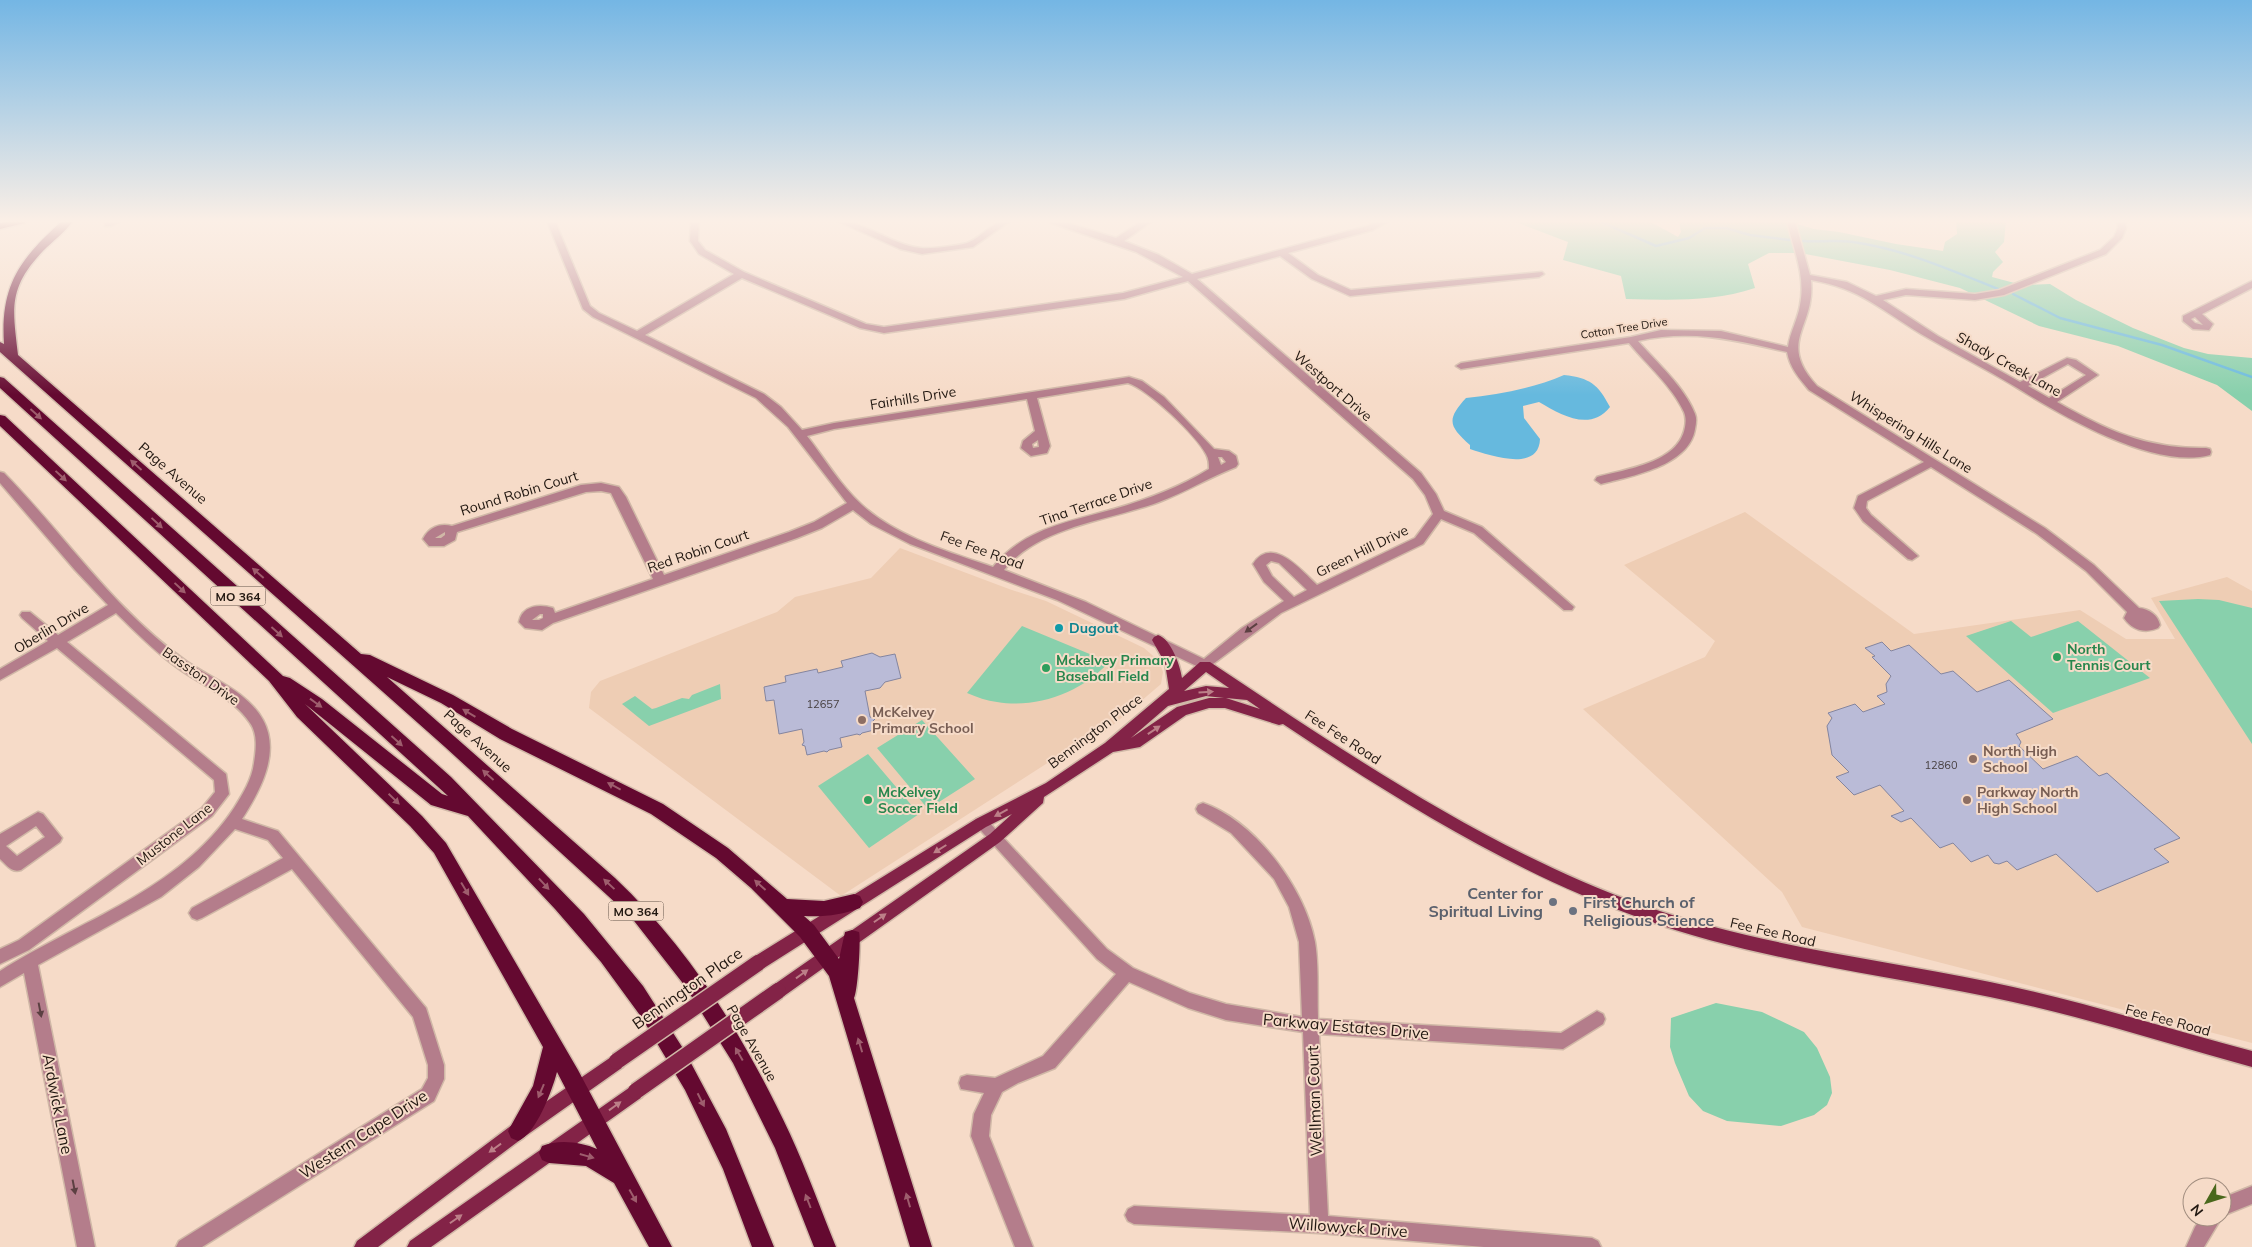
<svg xmlns="http://www.w3.org/2000/svg" width="2252" height="1247" font-family="Mulish,sans-serif">
<rect width="100%" height="100%" fill="#f6dbc8"/>
<path fill="#eecdb4" d="M1745,512L1914,634L2080,610L2126,639H2175L2151,598L2227,577L2252,591V1043L1802,927L1782,892L1583,709L1705,657L1715,641L1624,565Z
M900,548L1009,589L1046,601L1144,648L1159,661L1163,672L1161,684L1105,732L1049,762L841,896L589,708L591,692L600,681L777,612L795,597L871,578Z"/>
<path fill="#88d0ac" d="M1513,221H1649L1678,237L1681,232L1679,221H1787L1814,229L1839,232L1896,244L1943,251L1945,242L1957,234L1956,221H2006L2004,242L1995,252L2003,262L1993,272L1992,277L2022,285L2050,284L2076,300L2133,328L2184,348L2208,354L2252,358V411L2217,385L2118,346L2039,326L1960,288L1890,270L1800,253H1769L1748,264L1755,288C1713,302 1670,300 1626,299L1621,276L1563,260L1568,242Z
M2198,599L2219,600L2252,608V744L2159,601Z
M2011,621L2031,637L2078,621L2150,678L2053,713L1966,636Z
M1022,626L1109,662C1082,692 1038,709 997,702C987,701 977,697 967,693Z
M720,684L721,699L649,726L622,704L635,696L652,709L656,708L682,698L689,699L692,695Z
M922,720L975,779L928,809L877,748Z
M868,754L919,814L869,848L818,786Z
M1716,1003L1762,1012L1804,1032L1817,1048L1830,1077L1832,1093L1827,1105L1814,1115L1781,1126L1727,1121L1703,1111L1689,1096L1675,1063L1670,1047L1671,1018Z"/>
<path fill="#66b9de" d="M1564,375C1590,378 1598,384 1610,407C1590,432 1561,415 1539,402L1523,406L1524,418L1540,439C1539,473 1489,455 1470,449V445C1449,426 1446,420 1466,398C1499,395 1534,388 1564,375Z"/>
<g fill="none" stroke-linecap="round" stroke-linejoin="round">
<path stroke="#66b9de" stroke-width="2.5" d="M1599,221L1656,246L1689,238L1705,228H1726L1750,235L1790,240
M1803,241C1820,242 1836,240 1853,242C1903,249 1951,270 1998,289
M2013,294L2060,318L2162,345L2252,377"/>
</g>
<path fill="#babbd7" stroke="#84859f" d="M1882,642L1891,651L1909,645L1941,674L1953,671L1977,692L2009,680L2053,719L2016,734L2021,742L2019,746L2043,769L2077,756L2099,776L2107,773L2180,838L2154,849L2169,862L2097,892L2056,854L2017,870L2007,861L1999,864L1994,863L1988,855L1971,862L1953,843L1940,848L1911,818L1901,822L1891,816L1904,811L1880,785L1854,795L1836,777L1849,772L1832,755L1827,726L1832,718L1828,713L1855,704L1863,712L1885,704L1877,696L1887,692L1886,684L1891,676L1872,657L1875,656L1865,648Z
M872,653L880,657L895,654L901,678L885,682L880,688L865,691L870,717L875,719L872,722L874,730L862,733L860,735L857,734L840,738L842,747L829,750L827,752L824,751L807,755L805,746L802,745L804,742L802,729L779,734L774,700L766,701L764,687L786,682L785,676L817,669L818,673L843,667L841,661Z"/>
<g fill="none" stroke-linecap="round" stroke-linejoin="round">
<g stroke="#d0b8a7" stroke-width="3">
<path id="minor" d="M109,221H121L111,226H105V222Z
M547,221H555L590,306L599,313L637,331L734,274L699,254L690,241L691,221H699L698,241L705,250L744,272L866,324L884,327L1123,293L1183,277L1136,252L1051,223L1050,221H1062L1116,238L1142,221H1152L1124,241L1159,255L1192,274L1367,226L1378,221H1389L1373,230L1288,253L1318,275L1351,290L1542,272L1544,274L1539,277L1350,296L1312,279L1280,256L1197,279L1421,473L1436,494L1444,511L1482,527L1574,607L1572,610H1564L1474,533L1441,519L1423,544L1281,613L1205,670L1057,600L910,544L871,524L853,510L822,528L797,538L553,623L542,630L525,628L519,622C522,605 540,604 553,608L555,613L653,579L611,493L601,491L586,492L457,532L455,540L444,546H429L423,539C429,527 440,523 452,526L581,485L601,483L619,487L626,497L664,575L789,532L814,522L847,503L788,427L756,398L593,317L583,309ZM742,278L860,328L884,333L1124,299L1188,281L1413,479L1425,495L1433,514L1415,538L1317,585C1301,570 1272,535 1253,564L1264,582L1284,601L1242,628L1204,659L1086,602L1004,570C1039,526 1108,521 1159,502C1186,492 1210,477 1236,467L1238,464L1236,456L1229,451L1214,449L1164,397L1142,381L1129,377L834,423L802,430L781,407L764,394L645,335ZM1128,383C1149,390 1196,435 1206,454C1209,459 1209,464 1209,469C1180,487 1148,499 1114,509C1069,522 1024,528 993,567C949,552 897,537 862,505C840,485 825,459 807,436L834,429L1027,399L1035,431L1023,441L1021,448L1031,456L1047,453L1050,446L1037,398ZM1038,440L1039,447L1033,448L1032,444ZM1218,457H1222L1226,462L1221,465ZM445,532V535L441,538H435ZM1271,561L1279,563L1307,590L1294,597L1272,576L1266,565ZM540,614H543V618L539,620H532Z
M837,221C866,221 891,245 921,248C931,249 957,246 967,243C983,237 992,220 1010,221L973,247L922,254L900,249Z
M1787,221H1795L1810,275L1847,282L1876,296L1906,289L1975,294L1999,290L2100,250L2114,237L2118,228L2117,221H2125L2126,228L2122,238L2106,254L2004,295L1975,300L1906,295L1883,300L1938,336L2020,382L2067,358L2076,360L2098,375L2057,402C2108,431 2147,449 2206,448L2210,449L2211,452L2210,455C2153,470 2061,415 2014,386C1984,368 1952,352 1921,334C1881,310 1860,288 1811,280C1816,328 1776,341 1817,386L2045,528L2094,565L2139,608C2149,609 2158,615 2160,625L2158,628C2145,634 2132,630 2124,618L2127,612L2086,571L2037,534L1931,467L1867,501L1866,508L1871,515L1918,556L1912,560L1908,559L1863,521L1854,508L1858,496L1924,462L1809,390C1799,378 1790,368 1787,352C1735,340 1692,329 1638,341C1657,363 1684,386 1695,414C1697,419 1696,424 1695,429C1689,466 1632,476 1601,484L1595,480L1597,477C1626,469 1679,463 1685,427C1686,422 1686,417 1684,412C1672,386 1647,365 1629,343L1461,369L1456,366L1461,363L1631,337L1661,330L1721,331L1788,347C1790,332 1798,319 1800,305C1806,275 1793,249 1787,221ZM2068,364L2086,375L2049,398L2028,386Z
M2252,281V288L2202,314L2213,324L2209,330L2193,329L2183,321V316ZM2195,317L2203,325L2195,323L2191,319Z
M0,472L4,473C65,535 114,610 186,661C212,679 247,691 263,720C281,753 260,791 242,819L278,831L426,1008L444,1065V1079L434,1101L202,1247H176L179,1241L422,1089L428,1078V1065L413,1017L292,869L202,918L197,920L192,918L189,913L192,908L283,858L268,840L235,829L199,867L161,897L38,965L95,1247H77L24,973L0,987V971C80,920 179,891 234,808C243,794 252,779 254,763C256,750 258,734 250,723C232,696 200,685 175,666C153,650 135,631 116,613L67,642L226,774L229,794L212,816L29,950L0,964V949L19,940L202,808L215,792L214,780L57,648L0,680V669L48,641L22,618L20,615L22,612H30L58,635L108,605L75,570L0,483Z
M1203,803C1255,821 1305,888 1315,942C1319,966 1317,994 1318,1019L1561,1033L1597,1011L1603,1014L1605,1019L1603,1024L1563,1049L1319,1034L1328,1216L1592,1238L1598,1241L1601,1247H1484L1319,1233L1134,1224L1128,1221L1125,1215L1128,1209L1134,1206L1310,1215L1303,1032L1226,1020L1188,1008L1129,982L1055,1068L1018,1083L1002,1092L991,1115L989,1136L1033,1247H1015L971,1136L974,1114L984,1093L961,1089L959,1083L961,1077L967,1075L995,1078L1043,1056L1116,974L1097,959L974,823L976,819L981,817L986,819L1107,949L1133,968L1190,993L1226,1004L1302,1017L1299,942L1289,907L1274,879L1231,833L1198,813L1196,809L1198,805Z
M38,812L43,814L62,838L60,842L21,870C11,873 7,865 0,859V834ZM36,826L45,837L17,856L6,846Z
M2252,1186V1204L2222,1216V1198Z
M2202,1217H2222L2204,1247H2186L2195,1227Z"/>
</g>
<g stroke="#d0b8a7" stroke-width="3">
<path id="major" d="M1158,635C1171,639 1180,665 1182,678L1200,662H1210C1345,752 1488,850 1642,905C1755,945 1873,958 1990,982C2078,1000 2165,1028 2252,1051V1067C2165,1043 2079,1015 1990,997C1872,973 1753,959 1640,918C1512,872 1395,799 1283,724L1279,725L1225,708H1209L1186,715L1140,747L1113,752L1044,797L1043,803L1000,842L784,996L778,998L772,996L770,991L772,986L990,834L1012,814L986,827L764,968L758,970L752,968L750,963L752,958L976,819L1046,783L1105,743L1169,689L1165,663L1152,640L1154,637ZM1206,672L1229,688L1206,686L1184,691ZM1206,696L1224,698H1209L1177,707L1131,738L1168,706ZM1226,698L1247,700L1260,709Z
M617,1053L623,1055L625,1061L623,1067L524,1137L378,1247H354L357,1241L512,1125Z
M636,1083L642,1085L644,1091L642,1097L431,1247H407L410,1241Z"/>
</g>
<g stroke="#d0b8a7" stroke-width="3">
<path id="highway" d="M9,221H26L25,223L0,229V223Z
M62,221H73C65,232 53,241 43,251C7,289 13,309 18,355L361,654L370,655L453,695L512,729L663,804L728,848L787,899L824,901L854,894L860,896L863,902L860,908C842,915 824,917 804,916L814,925L839,959L845,932L852,930L859,932C861,938 858,991 854,998L932,1247H910L829,976L800,937L751,888L716,858L651,814L500,739L441,703L387,677L615,878C691,950 746,1040 790,1134C807,1171 821,1210 836,1247H814L775,1148L733,1063L685,986L631,917L445,747L0,352V342L4,344C0,284 21,258 62,221Z
M0,377L4,378L451,777L584,914L643,986L684,1050L726,1129L774,1247H752L723,1169L685,1090L642,1018L601,962L555,909L468,816L431,805L305,704L422,816L446,843L578,1070L672,1247H649L614,1183L586,1166L549,1163L542,1160L539,1153L542,1146C559,1139 581,1142 597,1149L557,1072C552,1091 536,1134 518,1141L511,1138L508,1131L533,1086L543,1047L434,853L410,826L297,717L269,681L0,426V415L5,416L283,676L290,678L322,699L442,794L448,796L0,388Z"/>
</g>
<use href="#minor" fill="#b47d8b" fill-rule="evenodd"/>
<use href="#major" fill="#832347" fill-rule="evenodd"/>
<use href="#highway" fill="#640930" fill-rule="evenodd"/>
<g stroke="#d0b8a7" stroke-width="19" stroke-linecap="butt">
<path id="major-bridge" d="M617,1061L758,963
M636,1091L778,991"/>
</g>
<use href="#major-bridge" stroke="#832347" stroke-width="16"/>
</g>
<defs><path id="oneway-solid" d="M-6-.8H1V-3.2L6.5 0L1 3.2V.8H-6Z" transform="scale(1.25)"/></defs>
<g fill="#9e5d6d">
<use href="#oneway-solid" transform="translate(36 414) rotate(42)"/>
<use href="#oneway-solid" transform="translate(136 465) rotate(-138)"/>
<use href="#oneway-solid" transform="translate(61 476) rotate(43)"/>
<use href="#oneway-solid" transform="translate(157 523) rotate(43)"/>
<use href="#oneway-solid" transform="translate(258 573) rotate(-139)"/>
<use href="#oneway-solid" transform="translate(180 588) rotate(43)"/>
<use href="#oneway-solid" transform="translate(277 632) rotate(42)"/>
<use href="#oneway-solid" transform="translate(316 703) rotate(36)"/>
<use href="#oneway-solid" transform="translate(469 713) rotate(-149)"/>
<use href="#oneway-solid" transform="translate(397 741) rotate(42)"/>
<use href="#oneway-solid" transform="translate(488 775) rotate(-138)"/>
<use href="#oneway-solid" transform="translate(614 786) rotate(-152)"/>
<use href="#oneway-solid" transform="translate(394 799) rotate(44)"/>
<use href="#oneway-solid" transform="translate(544 884) rotate(47)"/>
<use href="#oneway-solid" transform="translate(609 884) rotate(-137)"/>
<use href="#oneway-solid" transform="translate(760 885) rotate(-138)"/>
<use href="#oneway-solid" transform="translate(465 889) rotate(59)"/>
<use href="#oneway-solid" transform="translate(860 1045) rotate(-107)"/>
<use href="#oneway-solid" transform="translate(739 1054) rotate(-120)"/>
<use href="#oneway-solid" transform="translate(541 1091) rotate(113)"/>
<use href="#oneway-solid" transform="translate(701 1100) rotate(63)"/>
<use href="#oneway-solid" transform="translate(587 1156) rotate(16)"/>
<use href="#oneway-solid" transform="translate(633 1196) rotate(61)"/>
<use href="#oneway-solid" transform="translate(908 1200) rotate(-106)"/>
<use href="#oneway-solid" transform="translate(808 1201) rotate(-111)"/>
</g>
<g fill="#5c4042">
<use href="#oneway-solid" transform="translate(1251 628) rotate(144)"/>
<use href="#oneway-solid" transform="translate(40 1010) rotate(79)"/>
<use href="#oneway-solid" transform="translate(74 1187) rotate(79)"/>
</g>
<g fill="#bc7f88">
<use href="#oneway-solid" transform="translate(1206 692) rotate(-4)"/>
<use href="#oneway-solid" transform="translate(1154 730) rotate(-34)"/>
<use href="#oneway-solid" transform="translate(1001 813) rotate(152)"/>
<use href="#oneway-solid" transform="translate(940 849) rotate(148)"/>
<use href="#oneway-solid" transform="translate(880 918) rotate(-35)"/>
<use href="#oneway-solid" transform="translate(802 974) rotate(-36)"/>
<use href="#oneway-solid" transform="translate(615 1106) rotate(-36)"/>
<use href="#oneway-solid" transform="translate(495 1148) rotate(144)"/>
<use href="#oneway-solid" transform="translate(456 1219) rotate(-35)"/>
</g>
<linearGradient id="sky" x2="0" y2="1"><stop stop-color="#74b6e4"/><stop offset="0.56" stop-color="#fbefe6"/><stop offset="1" stop-color="#fbefe6" stop-opacity="0"/></linearGradient>
<rect width="2252" height="395" fill="url(#sky)"/>
<circle fill="#0f9aa8" stroke="#f6dbc8" stroke-width="2" cx="1059" cy="628" r="5"/>
<g fill="#2e9e5b" stroke="#f6dbc8" stroke-width="2">
<circle cx="2057" cy="657" r="5"/>
<circle cx="1046" cy="668" r="5"/>
<circle cx="868" cy="800" r="5"/>
</g>
<g fill="#8d6e63" stroke="#f6dbc8" stroke-width="2">
<circle cx="862" cy="720" r="5"/>
<circle cx="1973" cy="759" r="5"/>
<circle cx="1967" cy="800" r="5"/>
</g>
<g fill="#6b7280" stroke="#f6dbc8" stroke-width="2">
<circle cx="1553" cy="902" r="5"/>
<circle cx="1573" cy="911" r="5"/>
</g>
<g text-anchor="middle" dominant-baseline="central" stroke-width="4" stroke-linejoin="round" paint-order="stroke">
<g font-size="11" fill="#221811" stroke="#f6dbc8">
<text transform="translate(1624 328) rotate(-9)">Cotton Tree Drive</text>
</g>
<g font-size="11" fill="#484142">
<text x="823" y="704">12657</text>
<text x="1941" y="765">12860</text>
</g>
<g fill="#f6dbc8" stroke="#625248" stroke-width="1">
<rect x="210.5" y="586.5" width="55" height="19" rx="4"/>
<rect x="608.5" y="901.5" width="55" height="19" rx="4"/>
</g>
<g font-size="12" font-weight="bold" fill="#221811">
<text x="238" y="596">MO 364</text>
<text x="636" y="911">MO 364</text>
</g>
<g font-size="14" fill="#221811" stroke="#f6dbc8">
<text transform="translate(2009 364) rotate(29)">Shady Creek Lane</text>
<text transform="translate(1333 386) rotate(41)">Westport Drive</text>
<text transform="translate(913 398) rotate(-9)">Fairhills Drive</text>
<text transform="translate(1911 432) rotate(32)">Whispering Hills Lane</text>
<text transform="translate(173 473) rotate(41)">Page Avenue</text>
<text transform="translate(519 493) rotate(-17)">Round Robin Court</text>
<text transform="translate(1096 502) rotate(-19)">Tina Terrace Drive</text>
<text transform="translate(982 550) rotate(20)">Fee Fee Road</text>
<text transform="translate(698 551) rotate(-19)">Red Robin Court</text>
<text transform="translate(1362 551) rotate(-26)">Green Hill Drive</text>
<text transform="translate(51 628) rotate(-31)">Oberlin Drive</text>
<text transform="translate(201 676) rotate(35)">Basston Drive</text>
<text transform="translate(1095 731) rotate(-37)">Bennington Place</text>
<text transform="translate(1343 737) rotate(33)">Fee Fee Road</text>
<text transform="translate(478 741) rotate(42)">Page Avenue</text>
<text transform="translate(174 834) rotate(-38)">Mustone Lane</text>
<text transform="translate(1773 932) rotate(13)">Fee Fee Road</text>
<text transform="translate(2168 1020) rotate(15)">Fee Fee Road</text>
<text transform="translate(752 1043) rotate(60)">Page Avenue</text>
</g>
<g font-size="14" font-weight="bold" fill="#0d838f" stroke="#f6dbc8" text-anchor="start">
<text x="1069" y="628">Dugout</text>
</g>
<g font-size="14" font-weight="bold" fill="#27864d" stroke="#f6dbc8" text-anchor="start">
<text x="2067" y="649">North<tspan x="2067" dy="16">Tennis Court</tspan></text>
<text x="1056" y="660">Mckelvey Primary<tspan x="1056" dy="16">Baseball Field</tspan></text>
<text x="878" y="792">McKelvey<tspan x="878" dy="16">Soccer Field</tspan></text>
</g>
<g font-size="14" font-weight="bold" fill="#785e54" stroke="#f6dbc8" text-anchor="start">
<text x="872" y="712">McKelvey<tspan x="872" dy="16">Primary School</tspan></text>
<text x="1983" y="751">North High<tspan x="1983" dy="16">School</tspan></text>
<text x="1977" y="792">Parkway North<tspan x="1977" dy="16">High School</tspan></text>
</g>
<g font-size="16" font-weight="bold" fill="#5b616d" stroke="#f6dbc8" text-anchor="end">
<text x="1543" y="893">Center for<tspan x="1543" dy="18">Spiritual Living</tspan></text>
<text x="1583" y="902" text-anchor="start">First Church of<tspan x="1583" dy="18">Religious Science</tspan></text>
</g>
<g font-size="16" fill="#221811" stroke="#f6dbc8">
<text transform="translate(687 988) rotate(-35)">Bennington Place</text>
<text transform="translate(1346 1026) rotate(5)">Parkway Estates Drive</text>
<text transform="translate(1314 1101) rotate(-92)">Wellman Court</text>
<text transform="translate(58 1104) rotate(79)">Ardwick Lane</text>
<text transform="translate(363 1134) rotate(-33)">Western Cape Drive</text>
<text transform="translate(1348 1227) rotate(4)">Willowyck Drive</text>
</g>
</g>
<g transform="translate(2207 1202) rotate(231)"><circle r="24" fill="#f6dbc8" stroke="#a18d7f"/>
<path d="M0-4L9 19L0 12L-9 19Z" fill="#4a681c"/>
<text y="-8" font-size="14" font-weight="bold" text-anchor="middle" fill="#221811">N</text>
</g>
</svg>
